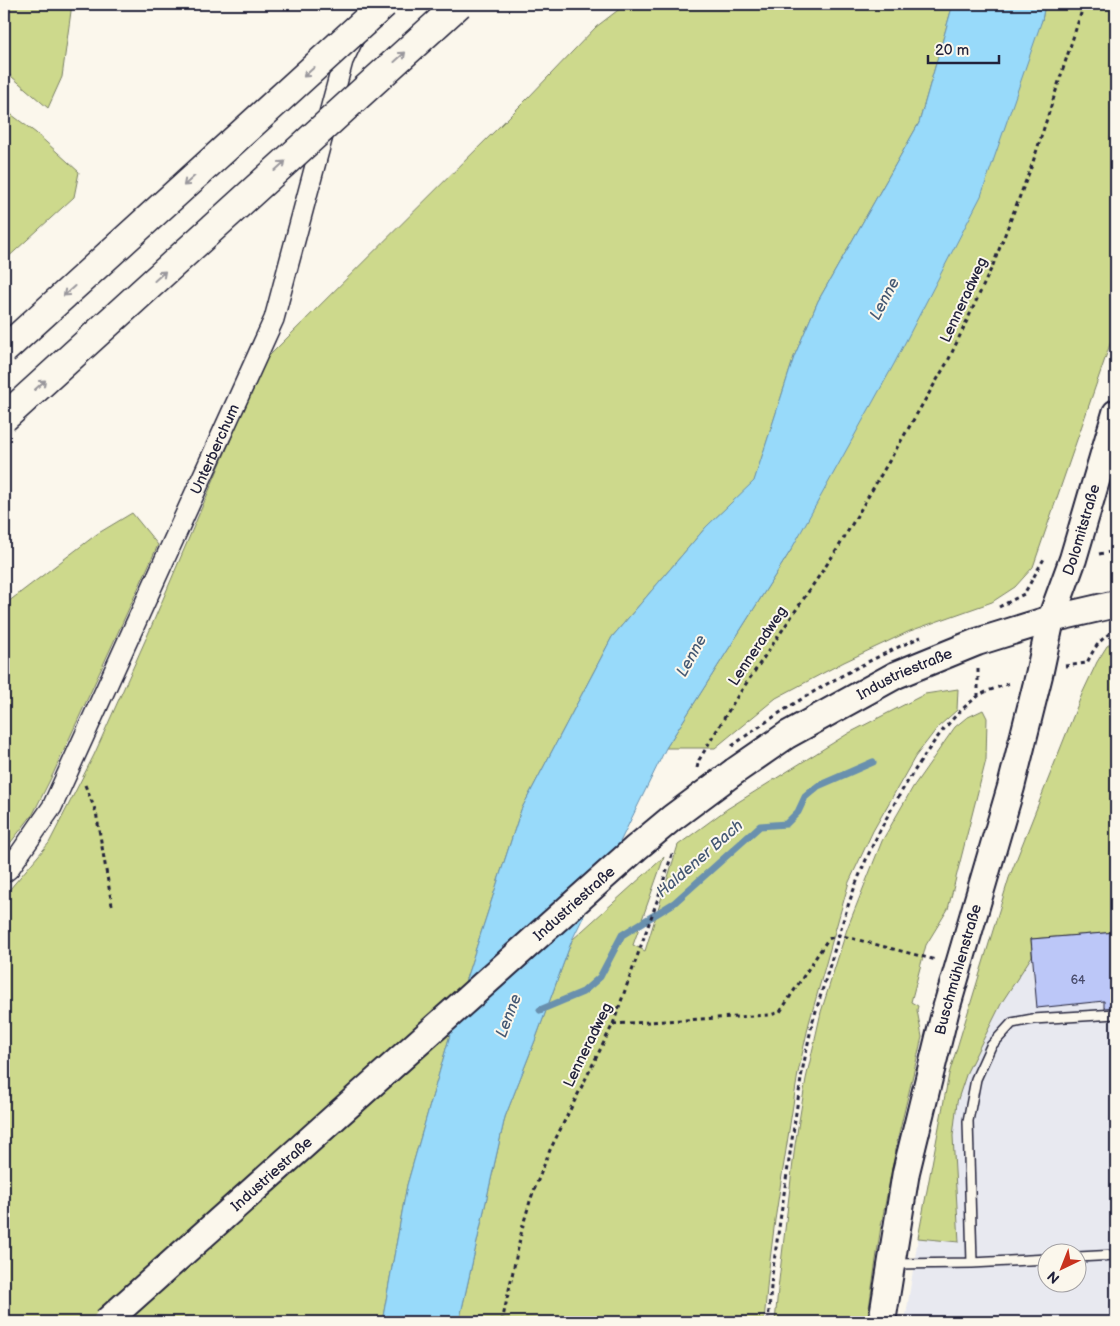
<svg xmlns="http://www.w3.org/2000/svg" width="1120" height="1326" font-family="'Balsamiq Sans',sans-serif">
<rect width="100%" height="100%" fill="#fbf7ec"/>
<filter id="ink" filterUnits="userSpaceOnUse"><feTurbulence type="fractalNoise" baseFrequency=".02" numOctaves="2"/><feDisplacementMap in="SourceGraphic" scale="10" xChannelSelector="R" yChannelSelector="G"/><feConvolveMatrix kernelMatrix="1 2 1 2 8 2 1 2 1" color-interpolation-filters="sRGB"/></filter>
<g filter="url(#ink)">
<path fill="#e8e9f0" fill-rule="evenodd" d="M1116,640V1322H905L918,1238L949,1074L1009,878L1082,694L1097,662L1107,646ZM1048,1254H1078V1284H1048Z"/>
<path fill="#cdd98c" stroke="#787e64" d="M4,4H72L62,77L48,108L4,70Z
M626,4H953L919,123L818,301L794,357L754,482L706,527L612,637L521,810L466,979L407,1185L382,1322H4V896L49,843L94,755L149,632L264,361L527,99L596,27Z
M1045,4H1116V327L1033,567L1015,587L992,602L910,631L844,662L776,698L715,748H666L791,550L1042,20Z
M4,109L36,133L79,172L74,197L4,261Z
M132,513L158,545L54,772L33,814L4,851V605L97,534Z
M1116,640V932L1031,939L1032,956L1002,1002L967,1072L957,1102L953,1136L959,1242L918,1238L949,1074L1009,878L1082,694L1097,662L1107,646Z
M958,689L957,710L938,727L915,757L873,831L849,882L809,1023L798,1073L775,1220L768,1276L764,1322H459L505,1117L536,1038L572,940L664,857L633,945L645,951L678,845L727,809L849,733L925,694Z
M983,710L987,718L986,760L948,909L926,945L911,1002L918,1006L917,1010L922,1037L898,1138L881,1226L867,1322H775L778,1289L795,1145L806,1079L821,1012L847,929L882,841L913,787L955,727L966,718Z"/>
<path fill="#98dafa" stroke="#6990ae" d="M953,4H1045L1042,20L981,196L894,364L791,550L666,748L572,940L536,1038L505,1117L459,1322H382L407,1185L466,979L521,810L612,637L706,527L754,481L794,357L818,301L919,123Z"/>
<g fill="none" stroke-linecap="round" stroke-linejoin="round">
<path stroke="#6990ae" stroke-width="7" d="M540,1010L583,992L600,977L622,935L674,903L760,826L786,824L798,812L805,797L818,786L873,762"/>
</g>
<path fill="#bcc7f8" stroke="#22223b" d="M1116,932V1007L1104,1008V1001L1037,1008L1031,939Z"/>
<g fill="none" stroke-linecap="round" stroke-linejoin="round">
<g stroke="#22223b" stroke-width="12">
<path id="lane" d="M1078,1257L1116,1255
M972,1263L968,1121L976,1079L991,1046L1012,1023L1033,1019L1116,1014
M893,1264L972,1263L1048,1259"/>
</g>
<g stroke="#22223b" stroke-width="22">
<g id="street">
<path id="s1" d="M4,873L9,869L52,807L274,319L343,61L354,38"/>
</g>
</g>
<g stroke="#22223b" stroke-width="30">
<g id="secondary">
<path id="s2" d="M735,771L787,735L896,675L977,642L1051,619L1116,604"/>
<path id="s3" d="M882,1322L906,1172L946,1009L1011,787L1039,675L1051,619L1073,559L1116,413"/>
</g>
</g>
<path stroke="#22223b" stroke-width="3" stroke-dasharray="4 4" stroke-linecap="butt" d="M1099,554L1116,551
M999,607L1024,594L1045,557
M1065,666L1087,663C1093,650 1100,638 1113,632
M978,669V696
M697,768L699,760L735,700L838,548L948,361L993,265L1032,165L1084,4
M85,785L96,812L112,905
M613,1024L770,1015L780,1012L828,939L839,935C855,877 881,823 913,773C931,745 950,717 977,697C986,690 1001,687 1012,682
M502,1322L523,1225L531,1198L550,1150L613,1024L657,901L673,851
M768,1322L772,1275L802,1072L812,1024L839,935L936,960"/>
<use href="#lane" stroke="#fbf7ec" stroke-width="9"/>
<use href="#street" stroke="#fbf7ec" stroke-width="19"/>
<use href="#secondary" stroke="#fbf7ec" stroke-width="26"/>
<g stroke="#22223b" stroke-width="30" stroke-linecap="butt">
<g id="secondary-bridge">
<path id="s4" d="M106,1322L636,848L672,818L735,771"/>
</g>
</g>
<g stroke="#22223b" stroke-width="31" stroke-linecap="butt">
<path id="highway-bridge" d="M4,350L384,4
M4,418L459,4"/>
</g>
<path stroke="#22223b" stroke-width="3" stroke-dasharray="4 4" stroke-linecap="butt" d="M732,746C790,703 854,666 921,637"/>
<use href="#secondary-bridge" stroke="#fbf7ec" stroke-width="26"/>
<use href="#highway-bridge" stroke="#fbf7ec" stroke-width="28"/>
</g>
<defs><path id="oneway-shaft" d="M-6 0H5M1.5-3L5.5 0L1.5 3" fill="none" stroke-width="1.6" stroke-linecap="round" stroke-linejoin="round" transform="scale(1.25)"/></defs>
<g stroke="#99979c">
<use href="#oneway-shaft" transform="translate(400 57) rotate(-42)"/>
<use href="#oneway-shaft" transform="translate(309 72) rotate(138)"/>
<use href="#oneway-shaft" transform="translate(280 166) rotate(-42)"/>
<use href="#oneway-shaft" transform="translate(189 181) rotate(138)"/>
<use href="#oneway-shaft" transform="translate(160 276) rotate(-42)"/>
<use href="#oneway-shaft" transform="translate(69 291) rotate(138)"/>
<use href="#oneway-shaft" transform="translate(40 385) rotate(-42)"/>
</g>
</g>
<g text-anchor="middle" dominant-baseline="central" stroke-width="4" stroke-linejoin="round" paint-order="stroke">
<g font-size="12" fill="#484b6a">
<text x="1078" y="980">64</text>
</g>
<g font-size="15" fill="#22223b" stroke="#fbf7ec">
<text transform="translate(964 300) rotate(-65)">Lenneradweg</text>
<text stroke="none"><textPath href="#s1" startOffset="475">Unterberchum</textPath></text>
<text stroke="none"><textPath href="#s3" startOffset="818">Dolomitstraße</textPath></text>
<text transform="translate(758 646) rotate(-56)">Lenneradweg</text>
<text stroke="none"><textPath href="#s2" startOffset="196">Industriestraße</textPath></text>
<text stroke="none"><textPath href="#s4" startOffset="628">Industriestraße</textPath></text>
<text stroke="none"><textPath href="#s3" startOffset="361">Buschmühlenstraße</textPath></text>
<text transform="translate(588 1045) rotate(-64)">Lenneradweg</text>
<text stroke="none"><textPath href="#s4" startOffset="222">Industriestraße</textPath></text>
</g>
<g font-size="16" font-style="italic" fill="#455974" stroke="#fbf7ec">
<text transform="translate(885 299) rotate(-62)">Lenne</text>
<text transform="translate(692 656) rotate(-61)">Lenne</text>
<text transform="translate(700 859) rotate(-41)">Haldener Bach</text>
<text transform="translate(509 1016) rotate(-69)">Lenne</text>
</g>
</g>
<rect width="1120" height="1326" fill="none" stroke="#fbf7ec" stroke-width="20"/>
<rect x="10" y="10" width="1100" height="1306" fill="none" stroke="#22223b" stroke-width="2" filter="url(#ink)"/>
<g transform="translate(1062 1268) rotate(223)"><circle r="24" fill="#fbf7ec" stroke="#a4a2a5"/>
<path d="M0-4L9 19L0 12L-9 19Z" fill="#c8321e"/>
<text y="-8" font-size="14" font-weight="bold" text-anchor="middle" fill="#22223b">N</text>
</g>
<path d="M928 55v8h71v-8" fill="none" stroke="#22223b" stroke-width="2.5"/>
<text x="935" y="55" font-size="15" fill="#22223b" stroke="#fbf7ec" stroke-width="4" paint-order="stroke">20 m</text>
</svg>
